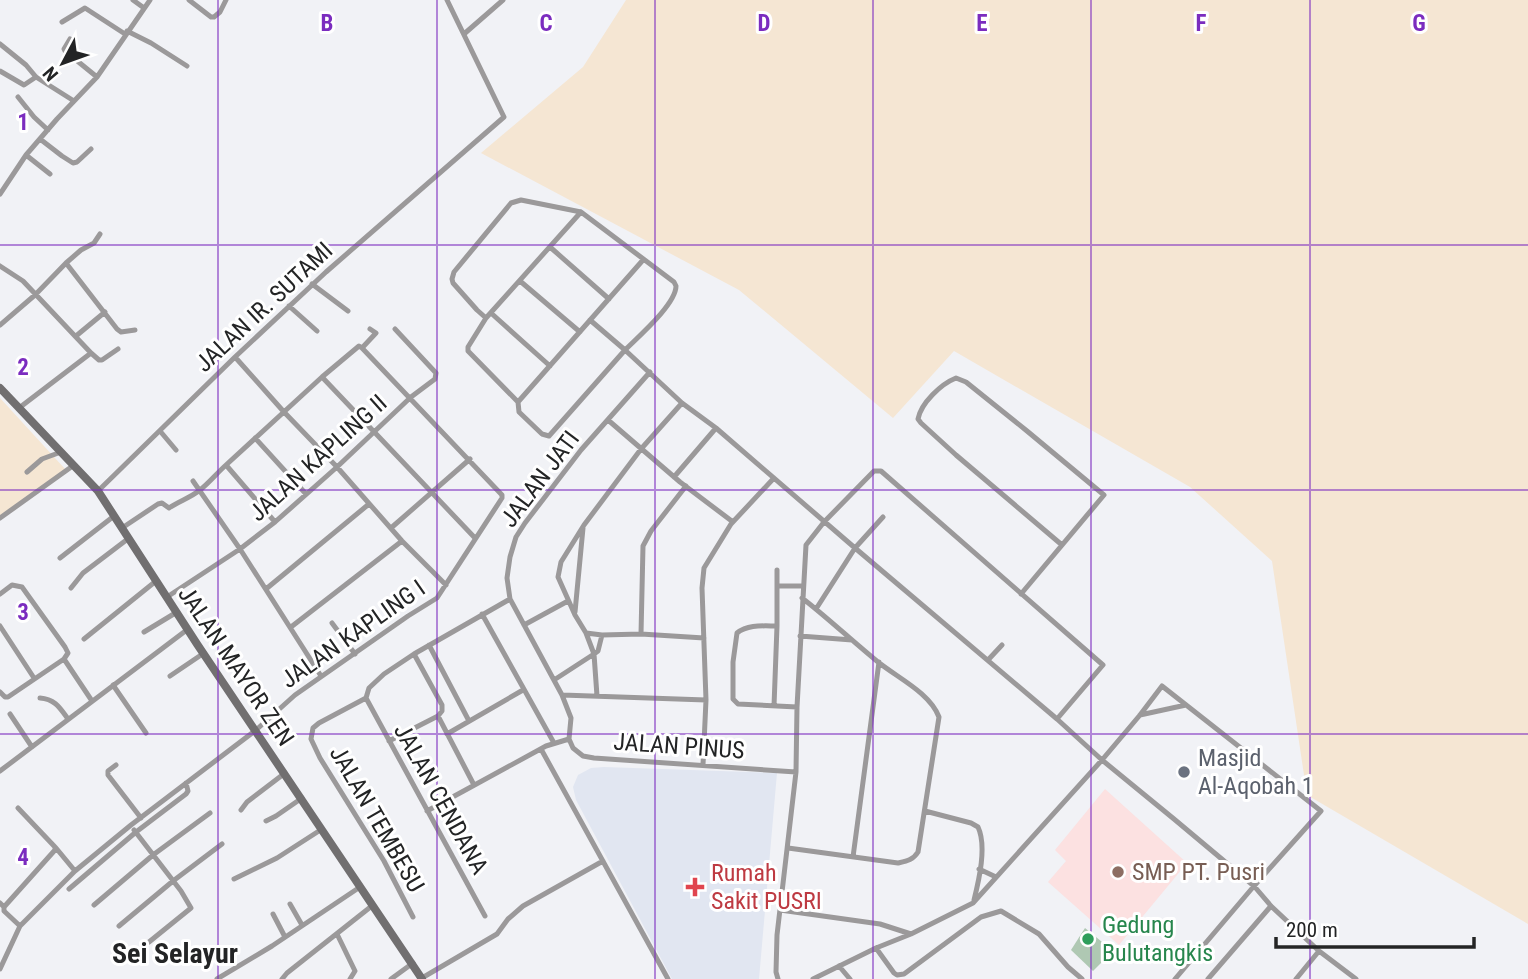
<svg xmlns="http://www.w3.org/2000/svg" width="1528" height="979" font-family="'Roboto Condensed',sans-serif">
<rect width="100%" height="100%" fill="#f1f2f6"/>
<path fill="#e1e6f1" d="M604,767L777,773L759,979H672L576,800L573,787L578,775L591,768Z"/>
<path fill="#f5e6d3" d="M626,0H1528V924L1307,795L1272,561L1190,487L954,351L893,418L739,290L481,153L583,67Z
M0,398L66,470L0,517Z"/>
<path fill="#fce1e1" d="M1105,789L1187,863L1119,945L1048,882L1066,861L1055,850Z"/>
<path fill="#afc8b3" d="M1085,928L1113,951L1093,971L1071,950Z"/>
<g fill="none" stroke-linecap="round" stroke-linejoin="round">
<path stroke="#9b999a" stroke-width="5" d="M133,0L144,8
M189,0L211,17H214L220,12L226,0
M62,22L85,8L125,34
M127,31L151,43L187,66
M464,34L503,0
M70,39L64,49L65,51L97,77
M0,44L26,65L36,77L74,101
M0,71L24,85L36,77
M18,97L34,117L48,130
M40,139L62,156L73,163L77,162L91,149
M26,155L50,174
M0,194L26,155L57,119L97,77L150,0
M550,247L609,299
M643,260L518,402L519,412L542,434L549,436L625,350L682,403L716,428L855,548L1057,719L1102,760L1174,819L1254,886L1271,906L1319,951L1356,979
M66,263L81,250L94,243L100,234
M0,266L23,281L91,353
M520,281L580,332
M312,284L348,311
M289,306L317,331
M491,313L550,366
M486,318L477,310L453,283L452,279L454,272L511,203L521,200L581,212L674,282L676,286C676,304 639,336 625,350L590,320
M0,325L35,295L66,263L117,329L121,332L135,330
M76,336L105,312
M362,348L376,333L370,329
M235,357L284,412L337,467L402,541L446,585
M650,372L581,450L525,523L516,537L510,557L507,578L510,599L562,695L571,718L569,739L573,748L583,756L594,758L796,772
M322,377L475,538
M518,402L468,351V347L486,318L581,212
M19,408L91,353L99,360H102L118,349
M608,420L680,482L733,522
M160,431L176,450
M255,438L306,494
M27,472L42,459L61,452
M674,477L716,428
M193,481L240,549L321,676
M98,491L235,357L326,272L504,117L447,0
M0,518L74,465
M122,528L158,504L162,503L169,508C179,501 190,498 200,490C209,483 217,473 226,465
M391,528L470,459
M60,558L114,516
M777,586H803
M71,588L83,573L129,538
M266,589L369,504
M0,594L12,585L22,587L65,647L68,653L64,659
M1021,594L1104,495L1027,431L966,382L956,378C941,384 921,403 918,419L921,423L956,455L1062,545
M167,597L240,549L275,522L337,467L411,397L435,379L436,373L395,329
M816,609L855,548L883,517
M575,612L583,528
M482,614L554,743
M332,623L355,654
M524,625L568,601
M0,626L34,678
M777,626C764,626 748,624 737,633L733,662V699L738,704L797,707
M291,627L402,541
M144,632L177,612
M586,633L602,635L641,634L704,638
M641,634L643,546L651,531L686,486
M800,636L852,640
M84,639L156,581
M429,645L469,721
M414,654L442,705V711L438,716
M988,660L1002,645
M170,676L204,653
M554,680L594,654L598,651L602,635
M113,685L146,733
M0,692L5,697H8L64,659L92,701
M562,695L706,700L703,765
M597,696L594,654L586,633L575,615L558,577L561,562L584,525L641,449L682,403
M40,698C55,699 60,708 68,719
M366,698L319,723L313,728L311,739L320,758L384,861L413,917
M366,698L485,916
M366,698L369,688L384,674L414,654L510,599
M706,700L702,588L704,568L731,524L774,478
M774,706L777,626V570
M10,714L32,747
M1140,715L1186,705
M447,734L523,690
M389,741L438,716L474,785
M541,749L668,979
M116,765L108,771V775L141,818
M0,771L188,629
M241,810L247,802L285,773
M427,811L546,746L569,739
M925,811L971,823L978,827C987,846 979,880 974,900
M266,821L276,816L302,798
M134,830L181,891L191,908L149,942
M56,848L75,871
M788,848L898,863C907,861 913,860 918,852L939,717C930,693 898,678 878,662C852,641 828,618 802,598
M853,857L879,662
M979,869L996,877
M234,879L277,858L322,829
M69,889L136,832L186,794L188,791L186,783
M0,903L4,907V911L20,926
M290,904L302,925
M94,905L153,855L210,813
M4,907L55,850V847L18,808
M780,910L880,924L911,934
M273,914L285,937
M119,926L173,881L222,844
M337,934L355,971L350,979
M876,948L894,973L897,975L904,974L981,917L1001,911L1039,934L1068,967L1082,979
M839,966L850,979
M0,969L20,926L75,871L131,825L256,730L295,695L408,616L437,598L502,498V495L362,348L359,346L322,377L226,465L275,522
M422,978L497,934L508,919L523,906L603,861
M217,979L272,946L360,887
M282,979L287,973L373,905
M391,979L413,963
M778,979L776,972L777,935L796,772L797,707L806,545L824,522L874,471H881L1103,665L1057,719
M813,979L876,948L911,934L973,903L1102,760L1140,715L1162,686L1321,811L1254,886L1175,979
M1208,979L1271,906
M1296,979L1319,951"/>
<path stroke="#716f70" stroke-width="8" d="M0,388L98,491L197,644L422,979"/>
</g>
<path fill="none" stroke="#7b2cbf" stroke-width="2" stroke-opacity="0.55" d="M218,0V979M437,0V979M655,0V979M873,0V979M1091,0V979M1310,0V979M0,245H1528M0,490H1528M0,734H1528"/>
<circle fill="#6b7280" stroke="#fff" stroke-width="2.5" cx="1184" cy="772" r="7"/>
<circle fill="#8d6e63" stroke="#fff" stroke-width="2.5" cx="1118" cy="872" r="7"/>
<path fill="#e0444e" stroke="#fff" stroke-width="2.5" d="M691.5 876.5h7v7h7v7h-7v7h-7v-7h-7v-7h7z"/>
<circle fill="#2e9e5b" stroke="#fff" stroke-width="2.5" cx="1088" cy="939" r="7"/>
<g text-anchor="middle" dominant-baseline="central" stroke-width="6" stroke-linejoin="round" paint-order="stroke">
<g font-size="24" fill="#232425" stroke="#fff">
<text transform="translate(264 307) rotate(-43)">JALAN IR. SUTAMI</text>
<text transform="translate(318 458) rotate(-42)">JALAN KAPLING II</text>
<text transform="translate(540 479) rotate(-53)">JALAN JATI</text>
<text transform="translate(353 634) rotate(-35)">JALAN KAPLING I</text>
<text transform="translate(236 666) rotate(56)">JALAN MAYOR ZEN</text>
<text transform="translate(679 746) rotate(4)">JALAN PINUS</text>
<text transform="translate(441 799) rotate(61)">JALAN CENDANA</text>
<text transform="translate(377 819) rotate(60)">JALAN TEMBESU</text>
</g>
<g font-size="24" fill="#5b616d" stroke="#fff" text-anchor="start">
<text x="1198" y="758">Masjid<tspan x="1198" dy="28">Al-Aqobah 1</tspan></text>
</g>
<g font-size="24" fill="#785e54" stroke="#fff" text-anchor="start">
<text x="1132" y="872">SMP PT. Pusri</text>
</g>
<g font-size="24" fill="#be3a42" stroke="#fff" text-anchor="start">
<text x="711" y="873">Rumah<tspan x="711" dy="28">Sakit PUSRI</tspan></text>
</g>
<g font-size="24" fill="#27864d" stroke="#fff" text-anchor="start">
<text x="1102" y="925">Gedung<tspan x="1102" dy="28">Bulutangkis</tspan></text>
</g>
<g font-size="28" font-weight="bold" fill="#232425" stroke="#fff">
<text x="175" y="953">Sei Selayur</text>
</g>
</g>
<g font-size="23" text-anchor="middle" font-weight="bold" fill="#7b2cbf" stroke="#fff" stroke-width="6" stroke-linejoin="round" paint-order="stroke">
<text x="327" y="31">B</text>
<text x="546" y="31">C</text>
<text x="764" y="31">D</text>
<text x="982" y="31">E</text>
<text x="1201" y="31">F</text>
<text x="1419" y="31">G</text>
<text x="23" y="130">1</text>
<text x="23" y="375">2</text>
<text x="23" y="620">3</text>
<text x="23" y="865">4</text>
</g>
<g transform="translate(63 63) rotate(229)" stroke="#ffffff" stroke-width="5" paint-order="stroke">
<path d="M0-5L12 26L0 18L-12 26Z" fill="#232425"/>
<text y="-10" font-size="19" font-weight="bold" text-anchor="middle" fill="#232425">N</text>
</g>
<path d="M1276 937v10h198v-10" fill="none" stroke="#232425" stroke-width="3.5"/>
<text x="1286" y="937" font-size="21" fill="#232425" stroke="#ffffff" stroke-width="5" paint-order="stroke">200 m</text>
</svg>
